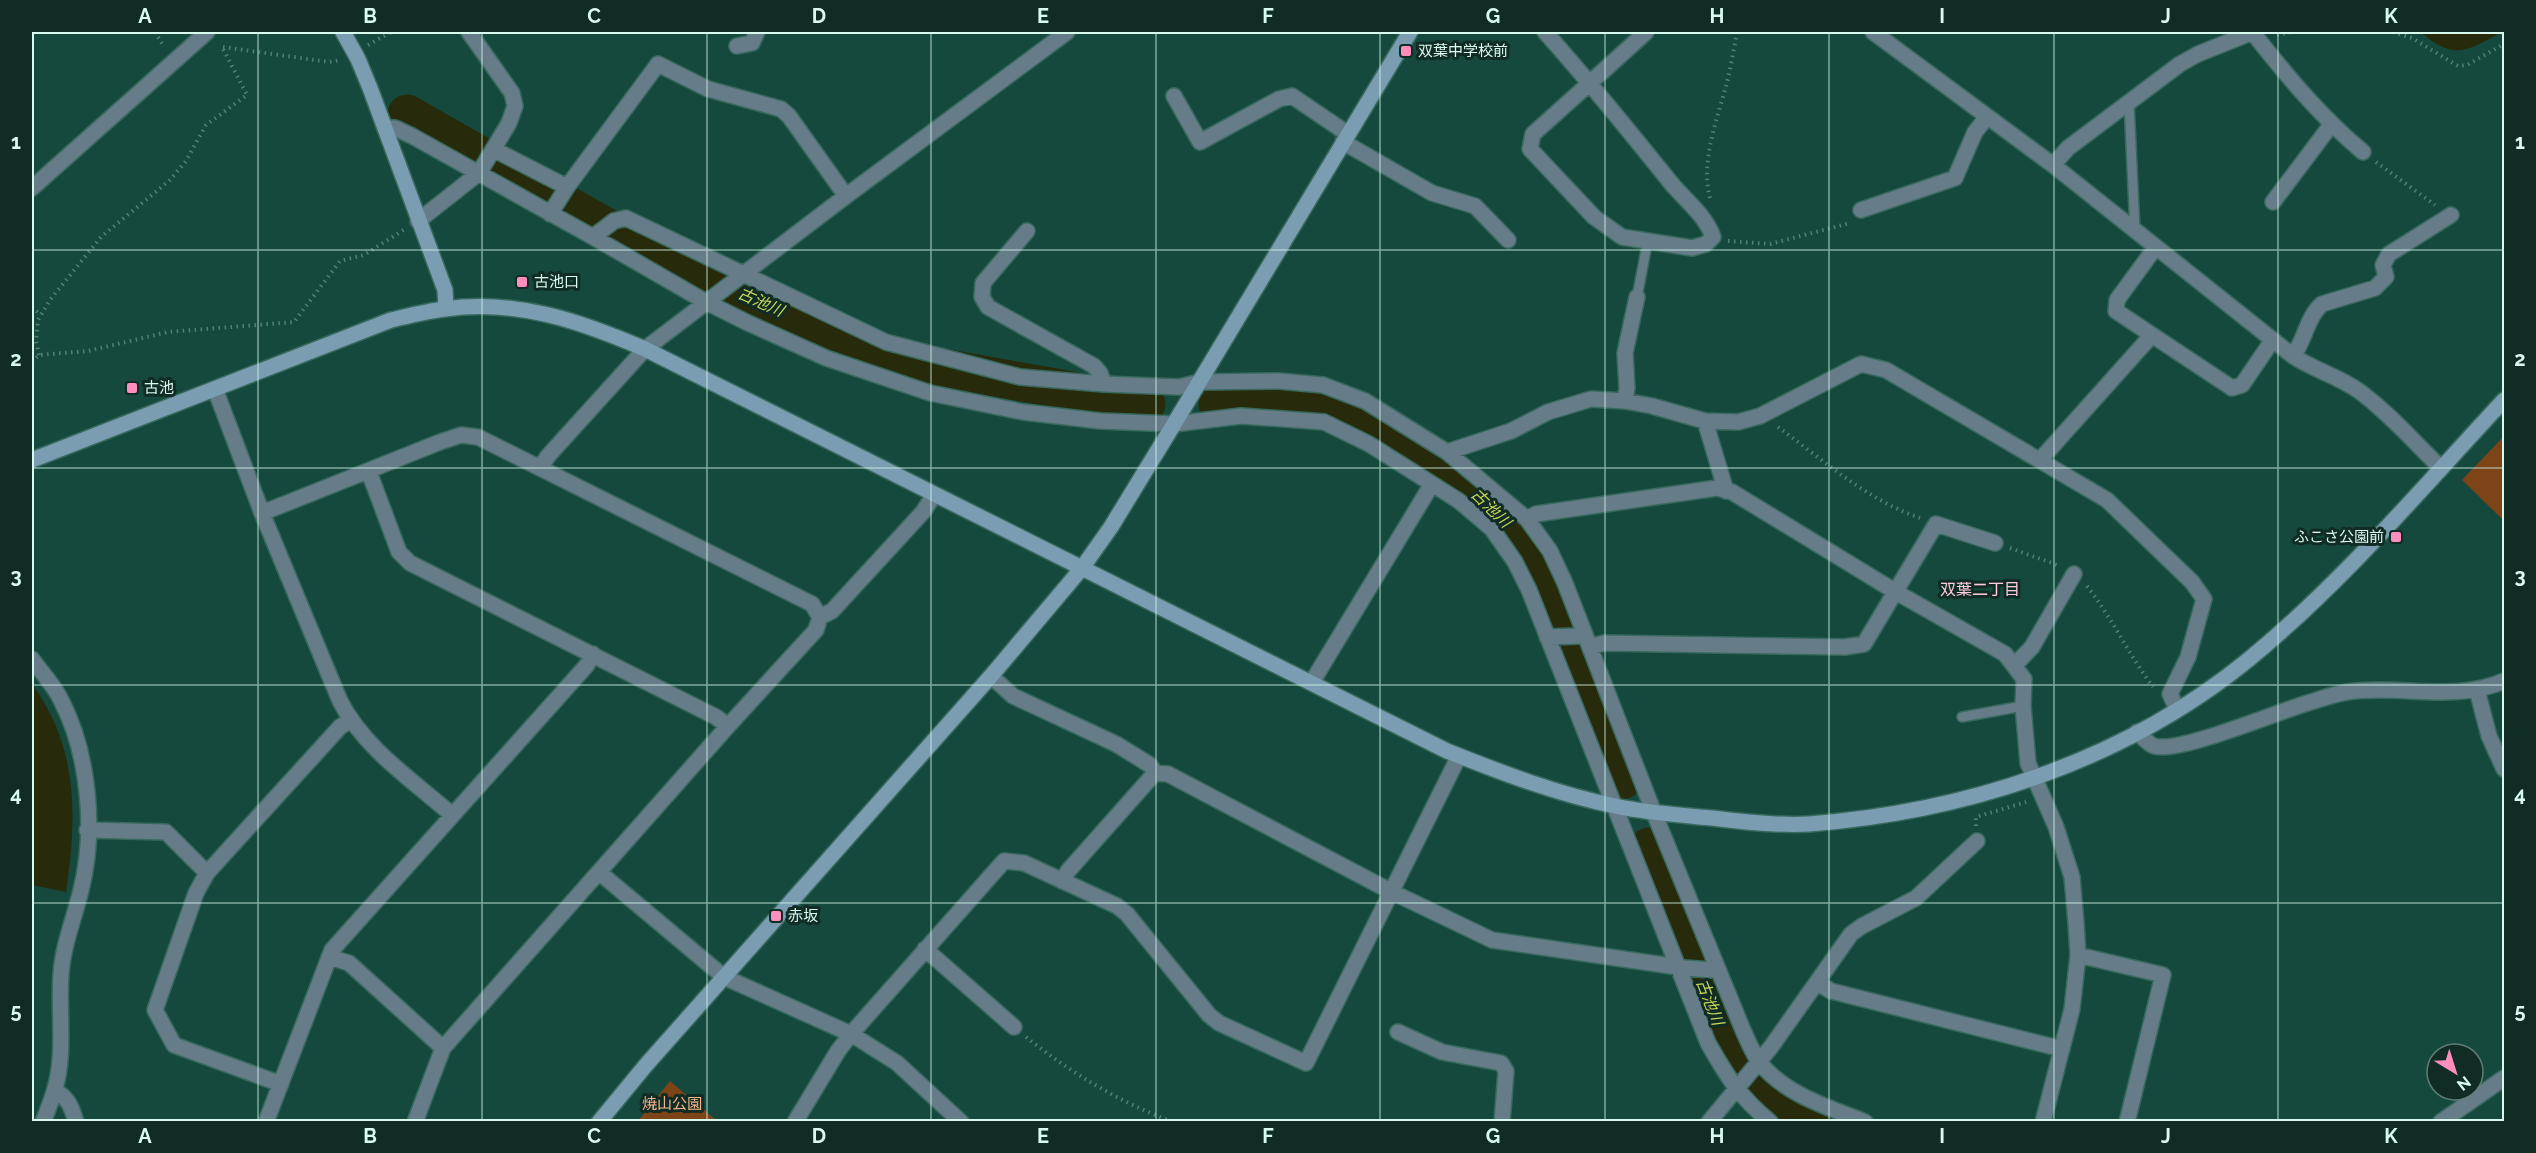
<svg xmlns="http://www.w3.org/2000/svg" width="2536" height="1153" font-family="Raleway,'Noto Sans JP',sans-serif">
<rect width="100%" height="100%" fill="#15493d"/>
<path fill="#7d4418" d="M2504,436V521L2462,480Z
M670,1081L717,1121H638Z"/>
<path fill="#272b0b" d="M2421,32H2502C2468,50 2454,62 2421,32Z
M32,684C79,748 77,817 66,892L32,885Z"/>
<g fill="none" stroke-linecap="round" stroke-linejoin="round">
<path stroke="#272b0b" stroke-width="39" d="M407,114L653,254L843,339L926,365L1146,404
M1218,404L1283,399L1372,421L1451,471L1507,521L1535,561L1622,780
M1649,847L1728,1050C1751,1087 1773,1105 1814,1122"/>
<g stroke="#38695d" stroke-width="12">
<path id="lane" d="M2129,102L2135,231
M1637,297L1646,250
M1962,717L2023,706"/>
</g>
<g stroke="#38695d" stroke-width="18">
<path id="street" d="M1545,32C1589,81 1630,132 1671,183C1685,200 1706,216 1713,237L1706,244L1692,248L1622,237L1594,217L1530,149L1533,134C1571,100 1609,66 1646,32
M1873,32L2053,165L2293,356C2314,370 2338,376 2359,391C2388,412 2415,443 2441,468
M2253,33C2287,76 2321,117 2363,152
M737,46L752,43L757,32
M1174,96L1200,142L1279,99L1292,96L1348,134
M385,128H395L412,136L593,237L614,221L626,218L886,342L1020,377L1104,384L1179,387L1200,382L1279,381L1323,385L1365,401L1447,452L1527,519L1550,551L1565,583L1654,813L1743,1030C1748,1041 1753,1054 1760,1063C1786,1095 1828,1107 1865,1122
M1343,142L1432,193L1475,206L1508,240
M493,149L567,187
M2053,165L2068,148L2180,64L2198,54L2253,32
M32,188L207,32
M2273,202L2331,125
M1861,210L1955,178L1975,132L1987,117
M550,214L567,187L658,64L708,89L781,109L789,116L846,196
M418,221L479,173L509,123L515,106L512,93L469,32
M1027,231L983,283L982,297L988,307L1094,366L1100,373L1104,384
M593,237L706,302L748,323L826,358L930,393L1023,412L1100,421L1174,424L1241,416L1324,422L1369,444L1459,501L1492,529L1515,562L1529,590L1708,1043C1728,1078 1739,1096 1770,1122
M2152,335L2232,388L2242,385L2272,341
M2293,356C2305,340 2307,317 2322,304L2375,288L2386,277L2383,265L2389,254L2451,215
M215,389L262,513L340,701C364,748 412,780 451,814
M1625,401L1627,388L1625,353L1637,297
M1705,421L1726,491
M1447,452L1511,431L1548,412L1591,399L1625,401L1652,406L1705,421L1738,422L1760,416L1861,364L1886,370L2107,500L2192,582L2204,599L2188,657L2170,694L2177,709
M2040,460L2152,335L2116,311L2117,300L2155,248
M540,468L548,456L645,349L846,196L1067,32
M369,472L399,552L410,563L716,717L728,726
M262,513L440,442L461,435L478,437L812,604L820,617
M1527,519L1536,514L1717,488L1732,492L1896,592L2005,654L2024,679L2023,706L2028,763L2056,827L2072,877L2076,923L2078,955L2072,1009L2043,1122
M1547,637L1578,636L1585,634
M1590,647L1604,643L1845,647L1864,644L1936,524L1995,543
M32,659C41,672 54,685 61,700C89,754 96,831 81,890C74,919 63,945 61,974C58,1012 66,1055 54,1092C51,1102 47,1112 43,1122
M2015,665L2032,647L2074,574
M991,676L1013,696L1116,744L1150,765L1155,773
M1312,682L1432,484
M2477,690L2489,736L2504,769
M2137,732C2142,736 2148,744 2154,746C2179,754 2281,710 2311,702C2323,698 2335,694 2347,692C2400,684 2453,703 2504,681
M87,830L166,832L207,873
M600,873L724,977L851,1034L897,1063L961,1122
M1062,881L1068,871L1155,773L1168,774L1392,892L1492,940L1685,968L1711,970L1717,967
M925,949L1014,1027
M2078,955L2163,975L2127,1122
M329,957L349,963L443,1048
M1818,983L1831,991L2062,1049
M1398,1032L1442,1052L1501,1063L1506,1071L1502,1122
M281,1084L174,1045L155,1010L196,893L207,873L340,727L350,720
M55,1091C68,1097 72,1108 76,1122
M266,1122L332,950L587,665L593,654
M415,1122L443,1048L728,726L816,630L820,617L832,611L923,512L934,495
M795,1122L838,1051L851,1034L1004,861L1024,863L1117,906L1127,914L1209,1015L1219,1023L1306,1063L1459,756
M1709,1122L1771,1047L1851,934L1862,926L1916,898L1977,841
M2441,1122L2504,1078"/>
</g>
<g stroke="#38695d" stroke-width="18">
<path id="secondary" d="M343,32L358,59L370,88L445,290L446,308
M32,460L391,320C408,316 427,311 445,309C517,299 580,321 645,349L1447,751C1502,773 1557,794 1615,806C1647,813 1679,815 1712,818C1743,822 1777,826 1809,824C1966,812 2124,761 2248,660C2342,583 2422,488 2504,400
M599,1122L646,1065L991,676L1082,568L1111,527L1174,424L1410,32"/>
</g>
<path stroke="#528175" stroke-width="4" stroke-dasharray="1.5 4.5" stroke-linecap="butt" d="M155,32L164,47
M2393,32L2412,38L2458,66L2467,65L2504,44
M2277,35L2292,32
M368,45L391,32
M223,47L329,62L341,60
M2376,162L2435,205
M1710,198C1700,161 1718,118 1727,82C1731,66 1734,48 1737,32
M1728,241L1770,244L1850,223
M32,307L41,315
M39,355L36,341L38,320L50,300L101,237L170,180L186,161L206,125L247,95L222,47
M32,362L39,355L88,351L168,332L294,322L340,261L364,255L405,229
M1778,427C1823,460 1867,500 1920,518
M2010,548L2060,566
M2087,586C2112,618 2129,655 2153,687
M1976,826V817L2026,802
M1026,1037C1071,1073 1119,1102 1173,1122"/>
<use href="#lane" stroke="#667c89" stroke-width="9"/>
<use href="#street" stroke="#667c89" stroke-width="15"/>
<use href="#secondary" stroke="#7a9db2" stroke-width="15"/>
</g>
<path fill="none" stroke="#d9faef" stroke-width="1.5" stroke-opacity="0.55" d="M258,32V1122M482,32V1122M707,32V1122M931,32V1122M1156,32V1122M1380,32V1122M1605,32V1122M1829,32V1122M2054,32V1122M2278,32V1122M32,250H2504M32,468H2504M32,685H2504M32,903H2504"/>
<g fill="#fe8ebd" stroke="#102c25" stroke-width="2">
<rect x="1400" y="45" width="12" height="12" rx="3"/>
<rect x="516" y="276" width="12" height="12" rx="3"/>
<rect x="126" y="382" width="12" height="12" rx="3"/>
<rect x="2390" y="531" width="12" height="12" rx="3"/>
<rect x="770" y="910" width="12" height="12" rx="3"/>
</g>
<g text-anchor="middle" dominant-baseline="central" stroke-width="6" stroke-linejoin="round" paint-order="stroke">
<g font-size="15" fill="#d9faef" stroke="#102c25" text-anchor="start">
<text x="1418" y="51">双葉中学校前</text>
<text x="534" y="282">古池口</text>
<text x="144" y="388">古池</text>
<text x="2384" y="537" text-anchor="end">ふこさ公園前</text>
<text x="788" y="916">赤坂</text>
</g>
<g font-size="15" fill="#f5b58b" stroke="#102c25">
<text x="672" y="1104">焼山公園</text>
</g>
<g font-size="16" font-style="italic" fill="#cbd855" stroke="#102c25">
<text transform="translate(761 302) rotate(24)">古池川</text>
<text transform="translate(1491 508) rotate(44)">古池川</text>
<text transform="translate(1710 1002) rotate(69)">古池川</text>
</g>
<g font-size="16" fill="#fdcbdd" stroke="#102c25">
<text x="1980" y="589">双葉二丁目</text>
</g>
</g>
<rect width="2536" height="1153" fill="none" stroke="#102c25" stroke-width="66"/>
<g transform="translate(2455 1072) rotate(142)"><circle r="28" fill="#102c25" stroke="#607e76" stroke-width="1.5"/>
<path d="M0-4.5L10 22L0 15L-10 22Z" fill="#fe8ebd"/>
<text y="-9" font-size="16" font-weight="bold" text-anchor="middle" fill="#d9faef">N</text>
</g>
<rect x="33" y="33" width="2470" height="1087" fill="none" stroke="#d9faef" stroke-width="2"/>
<g font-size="20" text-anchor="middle" font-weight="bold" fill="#d9faef">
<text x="145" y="23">A</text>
<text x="370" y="23">B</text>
<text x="594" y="23">C</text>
<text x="819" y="23">D</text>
<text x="1043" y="23">E</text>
<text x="1268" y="23">F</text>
<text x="1493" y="23">G</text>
<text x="1717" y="23">H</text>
<text x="1942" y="23">I</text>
<text x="2166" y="23">J</text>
<text x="2391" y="23">K</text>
<text x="16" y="149">1</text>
<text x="2520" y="149">1</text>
<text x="16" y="366">2</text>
<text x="2520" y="366">2</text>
<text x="16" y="583">3</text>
<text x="2520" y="583">3</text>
<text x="16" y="801">4</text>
<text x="2520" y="801">4</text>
<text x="16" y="1018">5</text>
<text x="2520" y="1018">5</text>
<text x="145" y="1143">A</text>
<text x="370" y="1143">B</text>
<text x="594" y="1143">C</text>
<text x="819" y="1143">D</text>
<text x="1043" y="1143">E</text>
<text x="1268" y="1143">F</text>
<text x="1493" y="1143">G</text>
<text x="1717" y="1143">H</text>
<text x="1942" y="1143">I</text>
<text x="2166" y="1143">J</text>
<text x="2391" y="1143">K</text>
</g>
</svg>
